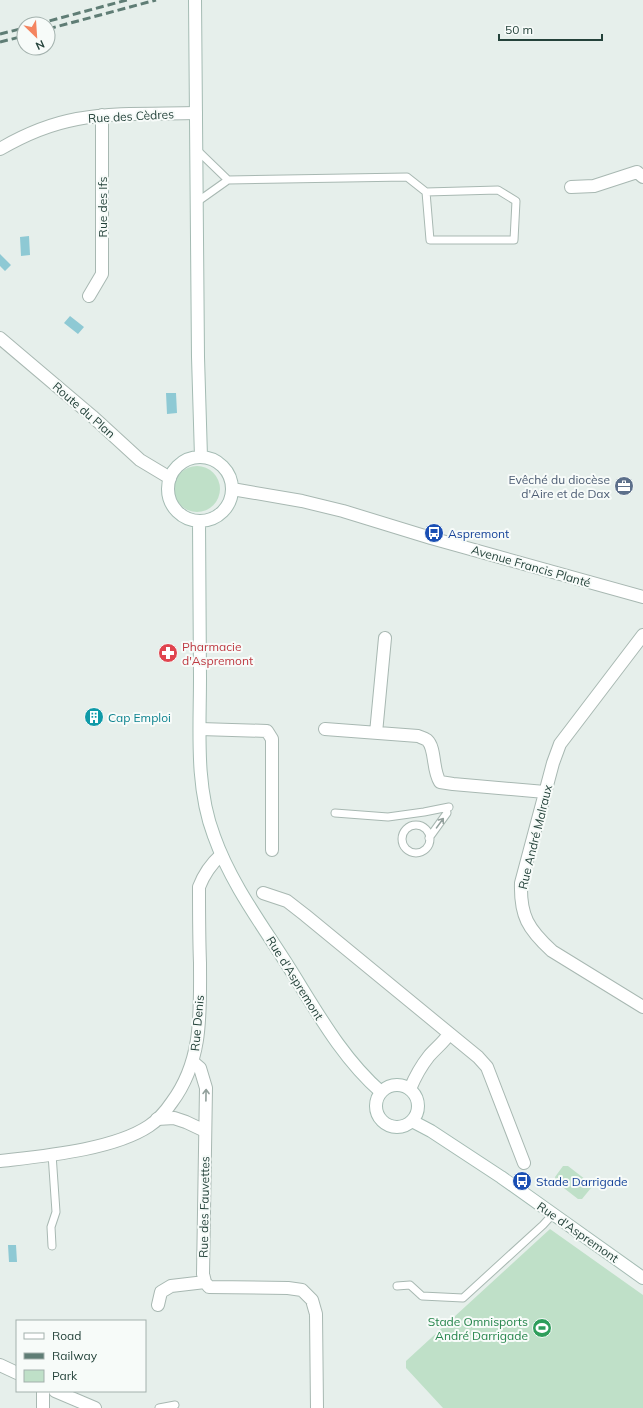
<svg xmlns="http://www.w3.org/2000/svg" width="643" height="1408" font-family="Mulish,sans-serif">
<rect width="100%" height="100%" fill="#e6efeb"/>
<path fill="#bfe0c8" d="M174 489a23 23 0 1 1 46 0a23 23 0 1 1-46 0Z
M563,1166H568L590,1183L591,1188L582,1199H578L556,1182L555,1177Z
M550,1229L643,1295V1408H443L406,1368V1361Z"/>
<path fill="#8ec9d4" d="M29,236L30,255L21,256L20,237Z
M0,254L11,265L5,271L0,266Z
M70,316L84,327L78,334L64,323Z
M166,393H176L177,413L167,414Z
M8,1245H16L17,1262H9Z"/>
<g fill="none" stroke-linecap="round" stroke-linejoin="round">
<g stroke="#a8b8b2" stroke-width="9">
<path id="service" d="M196,149L228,180
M197,202L228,180L407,177L426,192L430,240H514L516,201L498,190L426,192
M335,813L388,817L424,812L449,807
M402 839a14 14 0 1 1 28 0a14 14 0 1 1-28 0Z
M429,838L447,813L446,808
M52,1154L56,1212L51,1227L52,1246
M397,1286L410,1285L422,1296L463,1298L543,1225L553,1214
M159,1408L175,1405"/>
</g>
<g stroke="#a8b8b2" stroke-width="14">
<path id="minor" d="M0,149C24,135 50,124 77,119C116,112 157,114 196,113
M571,187L594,186L637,172L643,177
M89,296L102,274V115
M0,338L92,416L140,460L170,478
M643,635L560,744L553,763L521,883C520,916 528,929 552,951L643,1007
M200,729L267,731L272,739V850
M325,729L418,736C420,737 424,738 427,740C436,748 432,770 440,782L453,784L545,792
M376,733L385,638
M263,893L287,901L305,915L478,1057L487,1067L524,1163
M193,1062L200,1068L206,1088L203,1274L205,1282L209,1287L288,1288L302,1290L312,1300L316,1314L317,1408
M410,1089C415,1077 421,1066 429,1056C436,1048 444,1042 449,1034
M157,1119L174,1118L186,1122L205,1131
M158,1305L161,1292L171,1286L205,1282
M0,1365L17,1373
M43,1391V1408
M55,1391L95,1408"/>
</g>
<g stroke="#a8b8b2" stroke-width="14">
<path id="tertiary" d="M232,489L302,501L343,511L431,538L643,597
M0,1161C43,1156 113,1150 149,1126C158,1120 166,1111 172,1102C203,1060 200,1013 200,963C199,937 199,912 199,887C204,874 211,864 221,855"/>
</g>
<g stroke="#a4bbb3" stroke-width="14">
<path id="secondary" d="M195,0L198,357L201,457
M168 489a32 32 0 1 1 64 0a32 32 0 1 1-64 0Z
M199,521C199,573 200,625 200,678C200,730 195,786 214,836C231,884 263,926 290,969C317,1012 342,1058 381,1092
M376 1106a21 21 0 1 1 42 0a21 21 0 1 1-42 0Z
M412,1121L431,1131L501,1177L643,1278"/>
</g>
<use href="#service" stroke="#fff" stroke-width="7"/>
<use href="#minor" stroke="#fff" stroke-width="12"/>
<use href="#tertiary" stroke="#fff" stroke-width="12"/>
<use href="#secondary" stroke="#fff" stroke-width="12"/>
<path stroke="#5f7d75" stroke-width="3" stroke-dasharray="8 4" stroke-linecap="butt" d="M38,24L127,0
M48,29L156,0
M0,34L24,28
M0,42L24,36"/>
</g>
<defs><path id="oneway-shaft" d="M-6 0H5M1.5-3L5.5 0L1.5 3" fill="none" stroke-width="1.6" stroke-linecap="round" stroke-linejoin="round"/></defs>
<g stroke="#92a09c">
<use href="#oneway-shaft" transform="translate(440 823) rotate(-54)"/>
<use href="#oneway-shaft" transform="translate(206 1095) rotate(-89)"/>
</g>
<defs>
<g id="office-disc" transform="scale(1)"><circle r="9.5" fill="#5c6f8a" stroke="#f7fbf9"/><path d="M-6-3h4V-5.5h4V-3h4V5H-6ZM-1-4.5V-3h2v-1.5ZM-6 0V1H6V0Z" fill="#fff"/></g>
<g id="bus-disc" transform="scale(1)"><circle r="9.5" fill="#1a4fb4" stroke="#f7fbf9"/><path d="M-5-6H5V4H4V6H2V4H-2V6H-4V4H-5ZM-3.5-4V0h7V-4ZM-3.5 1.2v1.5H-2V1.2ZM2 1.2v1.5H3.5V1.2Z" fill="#fff"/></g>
<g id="pharmacy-disc" transform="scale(1)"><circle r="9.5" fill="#e0444e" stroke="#f7fbf9"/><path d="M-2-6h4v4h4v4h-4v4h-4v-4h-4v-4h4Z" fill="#fff"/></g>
<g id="building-disc" transform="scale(1)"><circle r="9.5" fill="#0f9aa8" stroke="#f7fbf9"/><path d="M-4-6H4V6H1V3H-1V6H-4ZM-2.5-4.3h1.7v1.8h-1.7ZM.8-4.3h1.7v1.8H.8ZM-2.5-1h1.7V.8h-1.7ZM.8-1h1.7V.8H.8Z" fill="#fff"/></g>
<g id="stadium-disc" transform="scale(1)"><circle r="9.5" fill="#2e9e5b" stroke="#f7fbf9"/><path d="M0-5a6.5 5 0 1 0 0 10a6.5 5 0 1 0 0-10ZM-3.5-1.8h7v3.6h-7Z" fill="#fff"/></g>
</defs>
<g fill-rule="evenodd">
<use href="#office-disc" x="624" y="486"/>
<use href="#bus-disc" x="434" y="533"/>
<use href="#pharmacy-disc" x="168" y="653"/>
<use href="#building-disc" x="94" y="717"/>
<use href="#bus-disc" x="522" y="1181"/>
<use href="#stadium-disc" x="542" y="1328"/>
</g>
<g text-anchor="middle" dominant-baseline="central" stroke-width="4" stroke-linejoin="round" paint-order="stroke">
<g font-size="12" fill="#24423a" stroke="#f7fbf9">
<text transform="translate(131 116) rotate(-3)">Rue des Cèdres</text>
<text transform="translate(102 207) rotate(-90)">Rue des Ifs</text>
<text transform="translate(84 410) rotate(41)">Route du Plan</text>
<text transform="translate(531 566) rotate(16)">Avenue Francis Planté</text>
<text transform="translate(535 837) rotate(-76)">Rue André Malraux</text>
<text transform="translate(295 978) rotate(58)">Rue d'Aspremont</text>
<text transform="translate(197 1023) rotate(-85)">Rue Denis</text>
<text transform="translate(204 1207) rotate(-89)">Rue des Fauvettes</text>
<text transform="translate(578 1232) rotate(35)">Rue d'Aspremont</text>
</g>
<g font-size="12" fill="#4e5e75" stroke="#f7fbf9" text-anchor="end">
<text x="610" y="479">Evêché du diocèse<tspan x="610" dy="14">d'Aire et de Dax</tspan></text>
</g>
<g font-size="12" fill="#164399" stroke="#f7fbf9" text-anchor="start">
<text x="448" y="533">Aspremont</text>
<text x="536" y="1181">Stade Darrigade</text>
</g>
<g font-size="12" fill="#be3a42" stroke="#f7fbf9" text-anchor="start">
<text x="182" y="646">Pharmacie<tspan x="182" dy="14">d'Aspremont</tspan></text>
</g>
<g font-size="12" fill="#0d838f" stroke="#f7fbf9" text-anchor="start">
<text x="108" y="717">Cap Emploi</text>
</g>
<g font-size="12" fill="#27864d" stroke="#f7fbf9" text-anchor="end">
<text x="528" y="1321">Stade Omnisports<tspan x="528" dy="14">André Darrigade</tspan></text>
</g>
</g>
<rect x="16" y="1320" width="130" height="72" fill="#f7fbf9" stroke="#a3b1ad"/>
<rect x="24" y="1333" width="20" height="6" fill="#ffffff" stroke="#a3b1ad"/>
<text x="52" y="1340" font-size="12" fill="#24423a">Road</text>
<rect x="24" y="1353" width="20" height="6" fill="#5f7d75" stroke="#a3b1ad"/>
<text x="52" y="1360" font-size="12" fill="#24423a">Railway</text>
<rect x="24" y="1370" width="20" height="12" fill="#bfe0c8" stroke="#a3b1ad"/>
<text x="52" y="1380" font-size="12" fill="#24423a">Park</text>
<g transform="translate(36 36) rotate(155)"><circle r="19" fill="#f7fbf9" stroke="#a3b1ad"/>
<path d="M0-3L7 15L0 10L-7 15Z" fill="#f4845f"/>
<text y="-6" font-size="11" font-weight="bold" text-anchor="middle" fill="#24423a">N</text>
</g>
<path d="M499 34v6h103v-6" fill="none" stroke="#24423a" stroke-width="2"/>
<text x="505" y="34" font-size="12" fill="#24423a" stroke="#f7fbf9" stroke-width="3" paint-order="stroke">50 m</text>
</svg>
